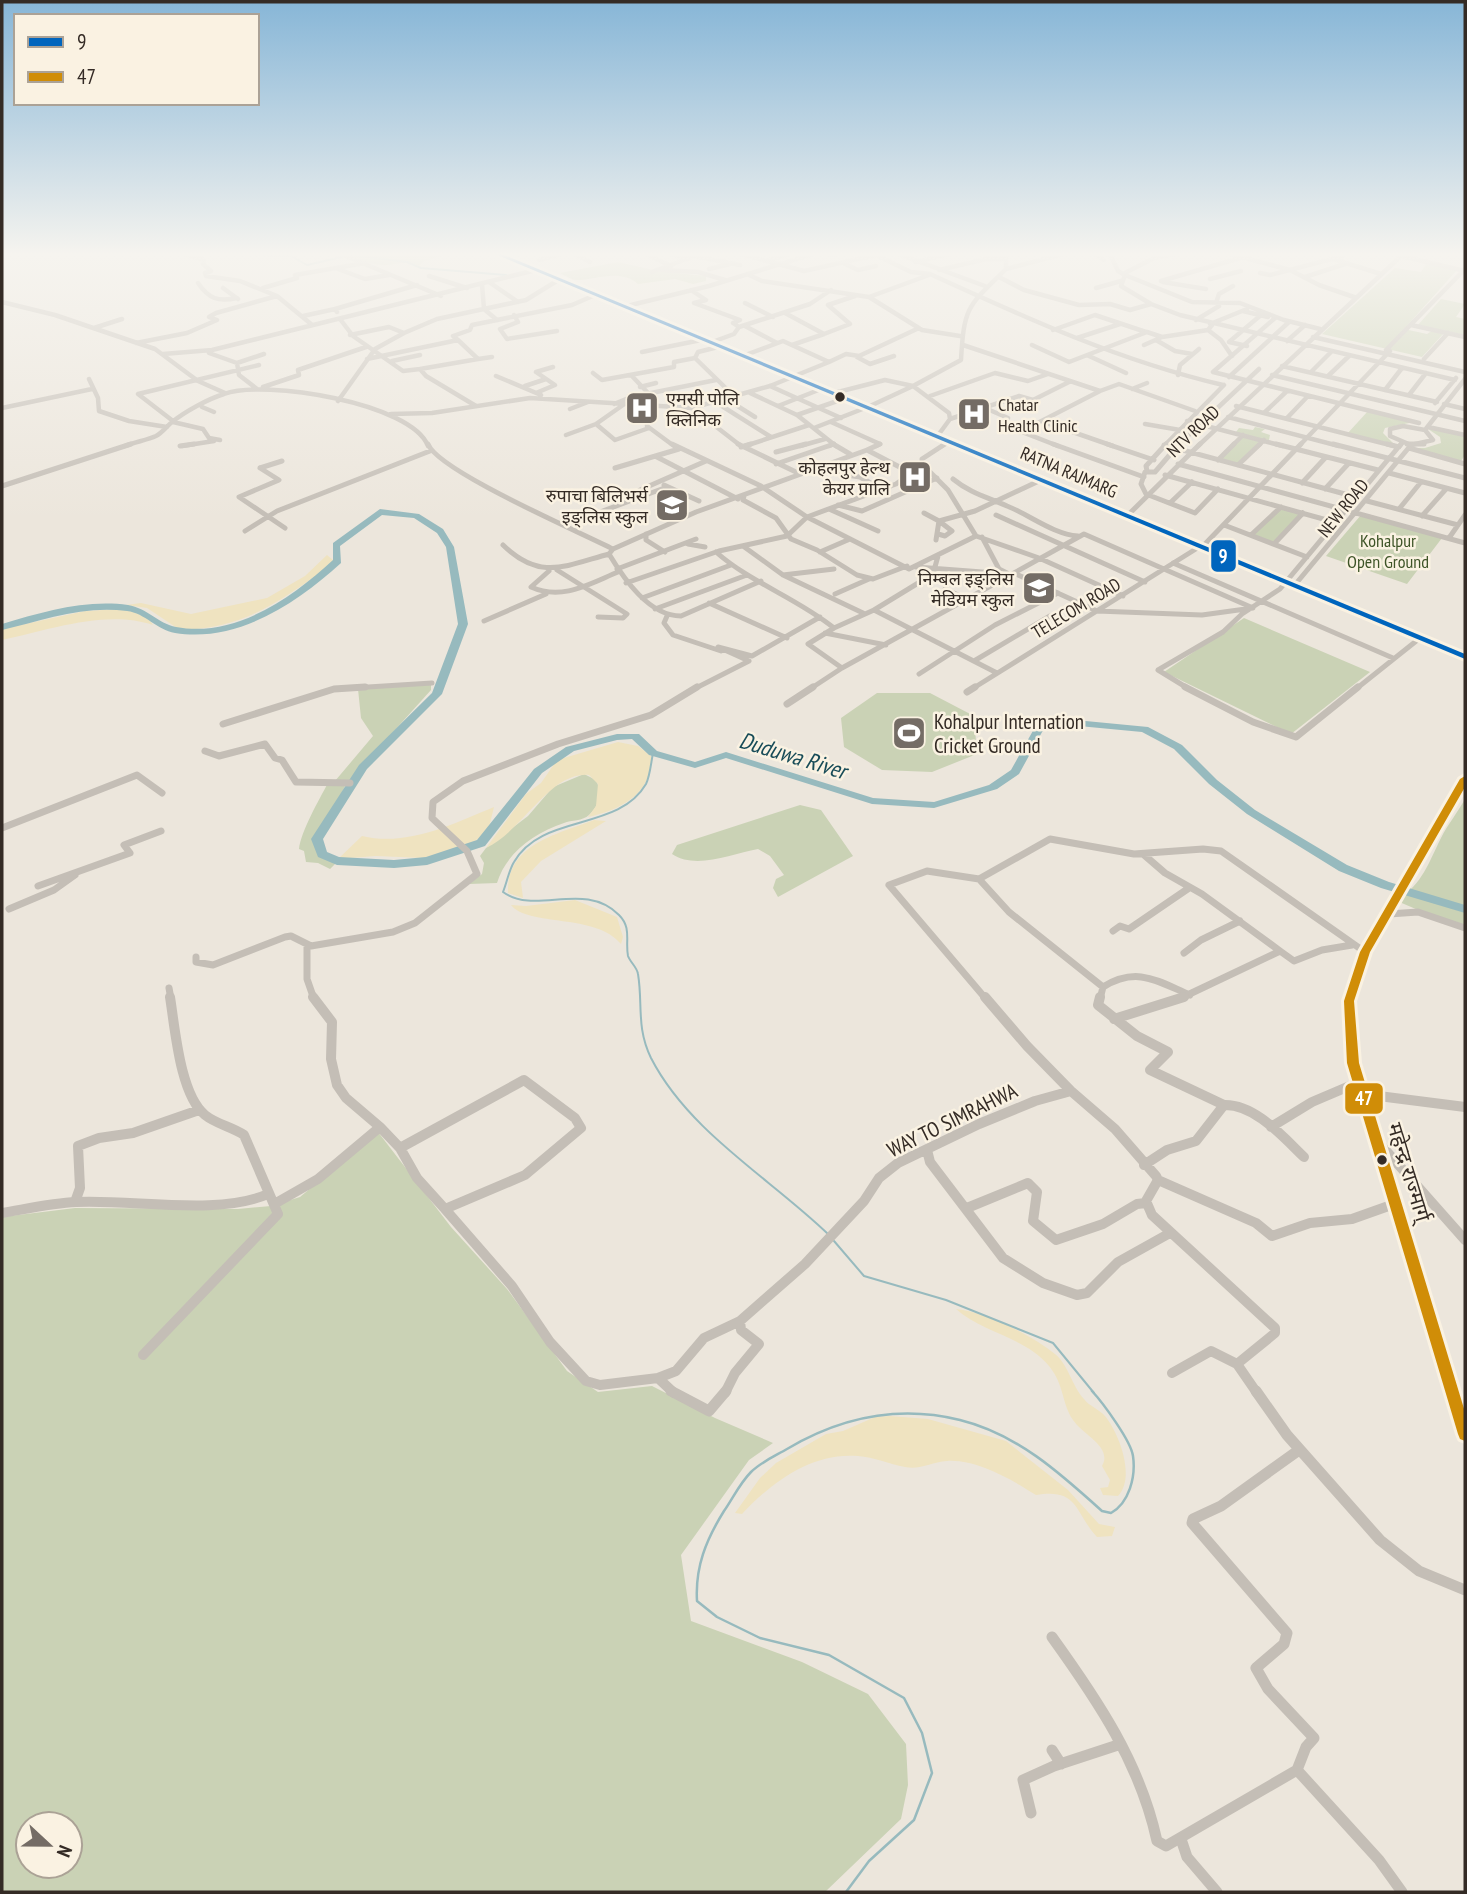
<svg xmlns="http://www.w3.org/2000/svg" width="1467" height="1894" font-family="'PT Sans Narrow','Noto Sans Devanagari',sans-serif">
<rect width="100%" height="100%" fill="#ece6dc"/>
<path fill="#cad2b5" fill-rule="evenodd" d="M353,254H450L424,261L419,266C407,260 400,264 386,265C373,265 361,261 348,256Z
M618,262L657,271L706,276V281L693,284L675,279L638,284C620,268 596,280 576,280C572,280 564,275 560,273Z
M1426,264L1457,270L1404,329L1427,334L1433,330L1444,333L1422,357L1322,334L1395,268L1421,272Z
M1441,299L1465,304L1456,317L1465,319V335L1418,325Z
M1368,411L1414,422L1385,428L1383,433L1395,445L1347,434Z
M1255,427L1265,429L1261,432L1270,435L1269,440L1262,439L1237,465L1219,460L1243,435L1236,432L1239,428L1253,430Z
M1428,429L1465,435V455L1461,461L1414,448H1425L1441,443L1440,437Z
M1281,507L1303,513L1274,544L1251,535Z
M1361,515L1442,538L1407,584L1326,556Z
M1244,618L1370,672L1291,734L1164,672Z
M431,684V690L348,782L335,781L373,736L361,718L358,689Z
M877,693H930L974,716L977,754L932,772L882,770L844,747L841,718Z
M584,774L596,780C602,792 599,806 589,815C583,821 571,820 564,823C534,833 506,853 497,883L469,884L482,874L484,863L480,856L486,848L528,816L553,787Z
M328,783L346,784L317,843L319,853L337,862L330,869L318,863L306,862L304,851L299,849C301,831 319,800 328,783Z
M1465,799V930L1397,901C1424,881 1427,866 1441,838C1448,824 1458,812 1465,799Z
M800,805L821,810L853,856L778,897L773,888L776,879L784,875L770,856L758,849C731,854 696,870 672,854L677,845Z
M378,1132L451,1227L507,1289L567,1371L598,1392L652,1386L715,1418L773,1443L749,1460L681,1555L691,1621L802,1662L868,1694L906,1744L908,1785L901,1819L825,1892H2V1217L75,1208L238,1209L271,1206L300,1197ZM28,1824H70V1866H28Z"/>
<path fill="#efe3c0" d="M327,555L333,560L332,565C280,600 246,629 180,630L147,608L126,605L141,603L191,614L267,598L305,576Z
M85,611C106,610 142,604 153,625C107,609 48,630 2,640V629Z
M618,742L638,746L651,756C653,793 621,810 588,817L596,806L598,784L589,775C550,771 522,832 486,848L526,794L541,783L557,760Z
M494,807L488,831L475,841L424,858L376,856L338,859L362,836C407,847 453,824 494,807Z
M594,820L606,821L541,861L521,882L523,898L508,893C506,844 558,834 594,820Z
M575,900L617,917L623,937L621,944C596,913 528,927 511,905L526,906Z
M956,1309C986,1312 1031,1335 1055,1354C1068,1364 1072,1386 1084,1399C1089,1406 1099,1409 1105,1416C1119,1433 1136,1477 1118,1496L1103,1495L1100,1488L1108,1487L1110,1480L1102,1466C1113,1447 1083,1435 1073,1420C1061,1402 1065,1386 1049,1366C1025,1337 983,1333 956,1309Z
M889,1416L928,1419L1006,1441L1068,1490L1099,1524L1115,1527L1112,1536L1097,1537C1074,1512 1079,1488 1036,1495C1012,1480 977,1459 947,1461C931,1462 921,1470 905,1467C889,1464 874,1457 858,1456C812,1452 772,1482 742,1514L735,1513L760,1478L776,1463L826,1434L843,1431L875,1417Z"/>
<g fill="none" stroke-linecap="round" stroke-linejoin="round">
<path stroke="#97babe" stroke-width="2" d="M240,254L291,256L307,265L342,257
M351,255L407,262L421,268L506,275
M653,753C651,763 650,776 646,784C618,832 542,813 514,862C509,870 507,882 503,892C536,916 584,880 619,915C632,928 625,941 628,956C630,962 637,967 638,974C643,1004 636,1027 651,1058C689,1132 770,1178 828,1234
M834,1241L864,1276L946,1300L1053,1343L1094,1393"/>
<path stroke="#97babe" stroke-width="2.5" d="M846,1892L869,1861L914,1820L932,1773L922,1733L904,1698L829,1655L760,1638L717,1617L697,1601C695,1567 706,1540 724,1511C733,1498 740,1483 751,1472C761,1462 775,1456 787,1449C841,1417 899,1405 960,1420C1017,1434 1060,1473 1102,1511L1111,1513C1129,1503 1136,1477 1133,1456C1131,1441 1103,1403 1092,1391"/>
<path fill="#97babe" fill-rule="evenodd" d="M380,509L419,514L443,529L454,547L468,624L442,694L367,769L323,839L327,852L339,857L394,860L426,857L477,840L534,769L566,747L617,734H639L657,751L695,762L726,752L873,798L934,802L989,785L1011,770L1039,720L1044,717L1148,727L1182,745L1217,780L1255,810L1347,865L1389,882L1465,905V913L1381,888L1339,871L1247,814L1209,784L1174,749L1142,732L1047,723L1019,774L997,789L934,808L872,804L726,758L695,768L649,755L632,739L617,740L574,751L542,773L485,846L427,865L394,868L337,865L318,857L311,839L359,765L432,693L458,624L446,547L437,533L414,518L382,515L340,546L341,563C297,603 238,643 175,633C157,630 145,613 127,611C84,605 43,620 2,630V624C42,612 86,599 128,605C147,608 159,624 176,627C235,638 292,598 333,560V543Z"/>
<path stroke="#c4beb6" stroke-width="4.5" d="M185,254L204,260L203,264L211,271L205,273L206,276L240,281L277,296
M341,254L441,296
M575,254L590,262
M646,254L671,266
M672,254L688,259
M741,254L804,271L876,255
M898,254L985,286
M1095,254L1104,260
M1110,254L1118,271L1125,275L1121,286L1151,304L1180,315L1455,380
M1230,254L1290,270L1319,285L1354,297
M831,255L835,254
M878,256L911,272L930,274C1026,318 1120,361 1223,385
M1333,259L1381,274
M539,260L561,254
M769,260L789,254
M915,262L950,254
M845,264L858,270L876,266
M338,269L365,279L389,275
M709,269L730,264
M1006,269L1063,254
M662,270L698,272L725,280
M939,270L986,259H1004
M652,272L694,256L740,265
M1260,273L1270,275L1343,256L1338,254
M747,274L762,281L869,297L922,330L960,336
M1123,274L1154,258L1175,254
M1125,275L1192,302L1240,303L1289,322L1229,377
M429,276L467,288
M999,277L1024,290L1079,305L1110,304L1130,310L1151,304
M1305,277L1345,264
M1210,279L1241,271
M1161,281L1240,258
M489,282L518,302
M1163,282L1206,289
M198,283C209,299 218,302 237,298
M482,284L484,309L497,320
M223,288L238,299
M263,288L297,278L295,275L365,263
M1096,288L1121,281
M691,290L706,300L694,303L740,320L733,323L739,327L734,334L715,341
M869,297L929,275
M1217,300L1219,294L1233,286
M2,302L55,315L155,349L198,381L225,393
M745,303L773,317
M631,305L709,286L813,254
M335,309L417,285
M1243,311L1268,317
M785,313L824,334L792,345
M514,315L518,322L500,329L507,339L557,331
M303,316L335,309L337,312
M1275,318L1213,372L1419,423
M340,319L353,336L403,371L420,369L426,376L476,406
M1196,320L1219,306
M1284,320L1320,329
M1210,324L1247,309
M1411,325L1465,337
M745,326L777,343
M739,327L810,304L831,290
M94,328L122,319
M1053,330L1095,315L1146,332
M1208,330L1221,340L1232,356
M824,334L850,324L828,305L855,296
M350,335L389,327L404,333
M1313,337L1465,372
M1077,338L1120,324
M458,340L478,359L492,357
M1156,340L1175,351L1192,354
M1287,341L1305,325
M136,343L187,333L217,320L209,317L216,313L277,296L311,324
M963,345L1100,391L1020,432
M1032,345L1069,362L1147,332L1162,337L1208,330L1212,325
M1144,345L1160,338
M1247,346L1229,342L1261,315
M1386,350L1465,269
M642,352L701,340
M209,353L237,363L239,375L257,389
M163,354L212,350L536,270
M1089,356L1126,373
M857,357L870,364L894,356
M695,358L698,352L718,347
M367,359L458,340L453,336L470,330L472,325L572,305L595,295
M1424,359L1448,333
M392,361L420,355
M829,362L846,354L859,356L919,328
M237,363L264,354
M1282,366L1437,402
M420,369L478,359
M1311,372L1331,352
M593,373L602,380L674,367V362L695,358L735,397
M631,375L648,393
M1178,375L1180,365L1199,349
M1272,375L1465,421
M496,376L541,395
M1328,376L1349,356
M89,379L98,398L99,411L129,421L167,427
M525,386L546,379
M770,386L841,418
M263,387L299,375L298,370L366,347
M640,387L656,383
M1132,389L1147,383
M1385,390L1402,368
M1100,391L1119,384L1195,411
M838,392L885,380L913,386L961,360C964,306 968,306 1006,269V254
M536,393L555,385L536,372L553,367
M750,393L797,415L836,446
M1409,395L1426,373
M930,396L995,373L1028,381L1048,374
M728,400L755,417
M338,401L375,349L404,333L437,319L526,300L560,279
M717,403L771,437
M1435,403L1456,378
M614,404L631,397L716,380
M1444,404L1465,409
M778,406L821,389
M870,406L913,386L949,413L950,419L939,434
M1236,406L1394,446
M202,407L214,412
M647,407V426L674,446
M2,408L92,389
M692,408L741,446
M985,408L1008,418L1002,424L1058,446
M570,409L588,402
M1264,413L1287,391
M391,414L432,413L530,398L692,408L770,386L829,362L783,341L748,354
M797,415L843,399
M1228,417L1339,446
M1287,418L1308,396
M950,419L1019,396L1033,400L1069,382
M173,421L138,394L259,365
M1187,421L1283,446
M173,422L203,429L209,438L220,440
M831,422L880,444L876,446
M1044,422L1113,446
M596,424L615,440L649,428
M1145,424L1180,430
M1403,426L1425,430L1433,440L1411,445L1390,436V429Z
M1428,427L1465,435
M814,428L865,408
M1425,430L1465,379
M566,435L596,424L623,405
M125,446C135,442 147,440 156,436C162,433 167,426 172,422C186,411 208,399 224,394C264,379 412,403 428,446
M182,446L214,441
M745,446L809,425
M800,446L825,439
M829,446L834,444
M942,446L948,442
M1164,446L1224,385
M1177,446L1259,369
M1198,446L1401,256L1465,271
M1232,446L1243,435
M1258,446L1264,440
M1299,446L1390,351
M1400,446L1402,443"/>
<path stroke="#c4beb6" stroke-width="5" d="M428,444C438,471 580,532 613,549L609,554C624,579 649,616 681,616L761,581
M738,444L798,473
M833,444L850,454
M945,444L922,459L923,465L948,490L976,536L1039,558L1123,596
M1053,444L1144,477
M1107,444L1154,460
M1179,444L1155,472H1145L1141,484L1146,494L1195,513L1218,489
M1276,444L1378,470
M1333,444L1465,478
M1387,444L1399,447
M1407,444H1424
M1164,445L1356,497
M180,446L194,444
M741,447L751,444
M1409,448L1465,464
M867,450L880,444
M776,452L806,444
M655,456L738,499
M1218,460L1234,444
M776,464L834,444
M1178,464L1465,543
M1238,465L1260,444
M260,468L279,480L239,497L285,528
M260,468L282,461
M615,468L679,449
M1147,471L1146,466L1166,444
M1389,473L1465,493
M840,474L860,477L881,489
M1165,475L1334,522
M953,479C970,493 987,497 1007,506C1030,515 1053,534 1078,536
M1302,483L1326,457
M664,485L699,501
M2,486L131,444
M1325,489L1349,463
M640,490L706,461
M744,496L743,500L776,518L791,539L817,550L857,575L873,579L907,566
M1367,501L1458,525
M1170,503L1192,482
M838,505L862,511L937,478
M829,509L878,531
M1399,509L1421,482
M600,512L667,487
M924,513L939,521L975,511L1039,481
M1129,514L1200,444
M996,515L1145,582
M1422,516L1446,489
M807,517L909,569L976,536
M807,517L896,484L923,465
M1224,525L1307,557
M245,531L277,511L430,451
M646,534V540L665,552
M1084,534L1253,608L1202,615L1097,611L1014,573Z
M1251,535L1281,507
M982,537L999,569L1007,573
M1449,538L1465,515
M936,540L939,521L952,531L945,536L938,534
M688,544L705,547
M1205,544L1301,444
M1274,544L1303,513
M503,545C540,581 565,566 609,554
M743,546L783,575L863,613
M613,549L696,512L867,450L913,474
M716,552C751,583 797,598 834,628L874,610
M820,552L850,539
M938,556L933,574L874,610L997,673
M1173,563L1393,658
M916,567L1009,574
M617,569L696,539
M557,570L627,614L623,618L598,617
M549,571L531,587C562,601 589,584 618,572
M783,575L834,569
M626,583L719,551L787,536L807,517L761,486L672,444
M1294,586L1411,445
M945,589L967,599
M835,594L869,579
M642,598L731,565
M709,603L787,638
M655,609L747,575
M667,616L664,623L673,635L721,651
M484,621L546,594
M834,628L808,644L842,668L1014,573
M825,633L886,645
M749,661L718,647L752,656L820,617
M974,661L1050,616
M919,674L995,625L1058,593
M336,689L432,683
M694,689L749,661
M810,689L842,668
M972,689L1199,547
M1189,689L1158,670L1223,632L1242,614L1280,589L1401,444
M1356,689L1420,638"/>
<path stroke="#c4beb6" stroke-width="7" d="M1185,687L1253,722L1296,737L1358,687
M967,692L975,687
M787,704L813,687
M223,724L334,689L365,687
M205,751L219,756L265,744L275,758L282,760L296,782L350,783
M2,828L137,775L162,793
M1143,854L1165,873L1202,894L1280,951
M979,879L1009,912L1103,987C1137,966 1157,981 1190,995
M38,886L130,853L124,845L161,831
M9,909L54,890L75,875
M1389,914L1418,912L1465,928
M1113,931L1120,926L1129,929L1189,888
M307,945V979L314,999
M1184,953L1201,940L1240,921
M196,957V962L213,965L285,937L291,936L311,946L393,932L415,923L477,874L467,851L432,818L433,802L463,781L558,744L651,715L697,687
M169,988L171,999
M986,999L889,885L927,871L979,879L1050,839L1134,854L1203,849L1221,851L1365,952
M1100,999L1103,987
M1179,999L1280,951L1294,961L1322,950L1352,945"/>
<path stroke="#c4beb6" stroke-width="10" d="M313,997L332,1022L331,1059L337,1085L346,1098L380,1127
M985,997L1027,1046L1071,1091L1115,1129L1156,1176L1158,1180L1146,1201L1152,1215L1275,1328V1333L1237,1364L1257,1393
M1100,997L1098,1005L1137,1036L1168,1052L1150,1070L1224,1105L1196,1141L1167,1150L1144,1165
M1114,1019L1184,997
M524,1080L575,1118L581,1128L525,1175L445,1209L417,1178L400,1148Z
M1363,1094L1465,1107
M1224,1105C1255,1104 1283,1137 1304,1157
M1271,1127L1312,1102L1359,1082
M1381,1145L1465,1240
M927,1150L930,1162L1003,1258L1043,1283L1077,1295L1087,1293L1118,1262L1170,1233
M1158,1180L1256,1223L1272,1236L1310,1223L1352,1219L1397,1203
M75,1202L80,1188L78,1146L99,1138L133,1133L199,1110
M276,1203L318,1179L380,1127L400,1148
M967,1208L1028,1183L1037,1192L1033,1221L1056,1240L1103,1224L1137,1204L1146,1203
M445,1209L512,1286L550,1342L586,1381L600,1385L658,1378L674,1393
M2,1213C26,1209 52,1203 76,1202C133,1199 218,1216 268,1194
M143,1355L278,1214L244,1135C232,1127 216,1124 205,1115C180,1095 175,1028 170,997
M1172,1373L1211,1351L1237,1364
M658,1378L676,1371L704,1338L740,1321
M725,1393L735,1373L759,1344L741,1330L740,1321L805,1264L864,1201L879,1178L898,1163L979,1124L1035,1101L1071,1091"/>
<path stroke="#c4beb6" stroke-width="11" d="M671,1391L709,1411L726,1391
M1256,1391L1287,1435L1380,1540L1419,1571L1465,1590
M1052,1637C1098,1701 1140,1763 1157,1841L1166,1846L1297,1770L1306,1747L1314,1738L1268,1689L1256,1668L1284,1644L1287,1633L1192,1523L1193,1519L1221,1506L1299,1450
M1052,1750L1061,1764
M1297,1770L1379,1860L1402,1892
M1031,1813L1023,1780L1054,1766L1121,1744
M1181,1839L1187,1857L1217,1892"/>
<path fill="#aaa49c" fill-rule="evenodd" d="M495,254H503L1465,654V660Z
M1465,776V788L1371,952L1355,1001L1360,1063L1465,1408V1442L1459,1439L1457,1434L1346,1063L1343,1001L1359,952L1460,779Z"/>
<g stroke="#faf2e2" stroke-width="6">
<path id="bus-1" d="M495,254H502L1465,654V659Z"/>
</g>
<g stroke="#faf2e2" stroke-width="6">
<path id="bus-2" d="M1465,776V787L1370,952L1354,1001L1359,1063L1465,1412V1441L1460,1439L1458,1434L1347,1063L1344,1001L1360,952L1460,779Z"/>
</g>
<use href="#bus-1" fill="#0065bd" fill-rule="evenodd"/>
<use href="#bus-2" fill="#d08d07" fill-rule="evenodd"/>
</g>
<linearGradient id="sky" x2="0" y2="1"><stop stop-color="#87b6d7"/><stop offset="0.49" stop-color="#f6f4ef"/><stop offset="1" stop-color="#f6f4ef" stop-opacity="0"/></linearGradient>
<rect width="1467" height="519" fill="url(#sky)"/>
<defs>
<g id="hospital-square" transform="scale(1.75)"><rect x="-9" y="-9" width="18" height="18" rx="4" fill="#746c65" stroke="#faf2e2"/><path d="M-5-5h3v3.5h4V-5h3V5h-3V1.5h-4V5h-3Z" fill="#fff"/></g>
<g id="school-square" transform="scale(1.75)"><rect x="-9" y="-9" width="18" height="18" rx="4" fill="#746c65" stroke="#faf2e2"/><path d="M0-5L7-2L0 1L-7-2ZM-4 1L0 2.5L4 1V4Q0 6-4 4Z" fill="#fff"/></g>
<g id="stadium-square" transform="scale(1.75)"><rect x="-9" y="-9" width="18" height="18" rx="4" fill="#746c65" stroke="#faf2e2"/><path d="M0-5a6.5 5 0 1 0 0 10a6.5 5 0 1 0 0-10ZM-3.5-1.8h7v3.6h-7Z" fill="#fff"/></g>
</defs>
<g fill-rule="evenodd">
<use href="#hospital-square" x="642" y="408"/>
<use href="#hospital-square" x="974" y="414"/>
<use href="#hospital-square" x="915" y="477"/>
<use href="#school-square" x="672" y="505"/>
<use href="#school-square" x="1039" y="588"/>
<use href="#stadium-square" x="909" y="733"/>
</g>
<g fill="#342b25" stroke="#faf2e2" stroke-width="2.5">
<circle cx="840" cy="397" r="6"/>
<circle cx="1382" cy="1160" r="6"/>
</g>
<g text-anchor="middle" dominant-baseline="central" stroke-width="5" stroke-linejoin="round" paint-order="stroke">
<g font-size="18" fill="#342b25" stroke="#faf2e2" text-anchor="end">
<text x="666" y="398" text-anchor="start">एमसी पोलि<tspan x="666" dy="21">क्लिनिक</tspan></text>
<text x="998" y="404" text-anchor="start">Chatar<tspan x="998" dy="21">Health Clinic</tspan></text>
<text x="890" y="467">कोहलपुर हेल्थ<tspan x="890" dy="21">केयर प्रालि</tspan></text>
<text x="648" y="495">रुपाचा बिलिभर्स<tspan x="648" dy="21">इङ्लिस स्कुल</tspan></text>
<text x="1014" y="578">निम्बल इङ्लिस<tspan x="1014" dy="21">मेडियम स्कुल</tspan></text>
</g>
<g font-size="18" fill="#342b25" stroke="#faf2e2">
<text transform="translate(1193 431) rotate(-44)">NTV ROAD</text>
<text transform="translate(1069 472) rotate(23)">RATNA RAJMARG</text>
<text transform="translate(1343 508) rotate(-51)">NEW ROAD</text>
<text transform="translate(1076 608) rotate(-31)">TELECOM ROAD</text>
</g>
<g font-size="18" fill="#3e5427" stroke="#faf2e2">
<text x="1388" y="540">Kohalpur<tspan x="1388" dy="21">Open Ground</tspan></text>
</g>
<g font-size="21" fill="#342b25" stroke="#faf2e2" text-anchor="start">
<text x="934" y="721">Kohalpur Internation<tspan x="934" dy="24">Cricket Ground</tspan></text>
</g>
<g font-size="21" fill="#342b25" stroke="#faf2e2">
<text transform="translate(952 1120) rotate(-26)">WAY TO SIMRAHWA</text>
<text transform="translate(1409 1172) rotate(73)">महेन्द्र राज्मार्ग्</text>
</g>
<g font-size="23" font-style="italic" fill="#184c58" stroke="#faf2e2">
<text transform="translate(793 755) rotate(17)">Duduwa River</text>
</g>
</g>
<g stroke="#faf2e2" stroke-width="2.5">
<rect x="1210" y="539" width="27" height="34" rx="7" fill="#0065bd"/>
<rect x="1344" y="1082" width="40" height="33" rx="7" fill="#d08d07"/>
</g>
<g font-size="19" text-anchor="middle" font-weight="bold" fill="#fff">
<text x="1223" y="563">9</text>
<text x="1364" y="1105">47</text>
</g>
<rect width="1467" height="1894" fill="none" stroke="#342b25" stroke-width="7"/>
<rect x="14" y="14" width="245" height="91" fill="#faf2e2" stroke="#aba296" stroke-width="2"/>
<rect x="28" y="37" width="35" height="10" fill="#0065bd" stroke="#aba296" stroke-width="2"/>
<text x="77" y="49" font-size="21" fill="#342b25">9</text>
<rect x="28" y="72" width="35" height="10" fill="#d08d07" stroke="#aba296" stroke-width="2"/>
<text x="77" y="84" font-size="21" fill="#342b25">47</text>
<g transform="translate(49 1845) rotate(112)"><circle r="33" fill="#faf2e2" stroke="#aba296" stroke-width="2"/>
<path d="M0-5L12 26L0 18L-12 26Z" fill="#746c65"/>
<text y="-10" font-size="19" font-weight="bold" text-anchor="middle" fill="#342b25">N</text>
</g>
</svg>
